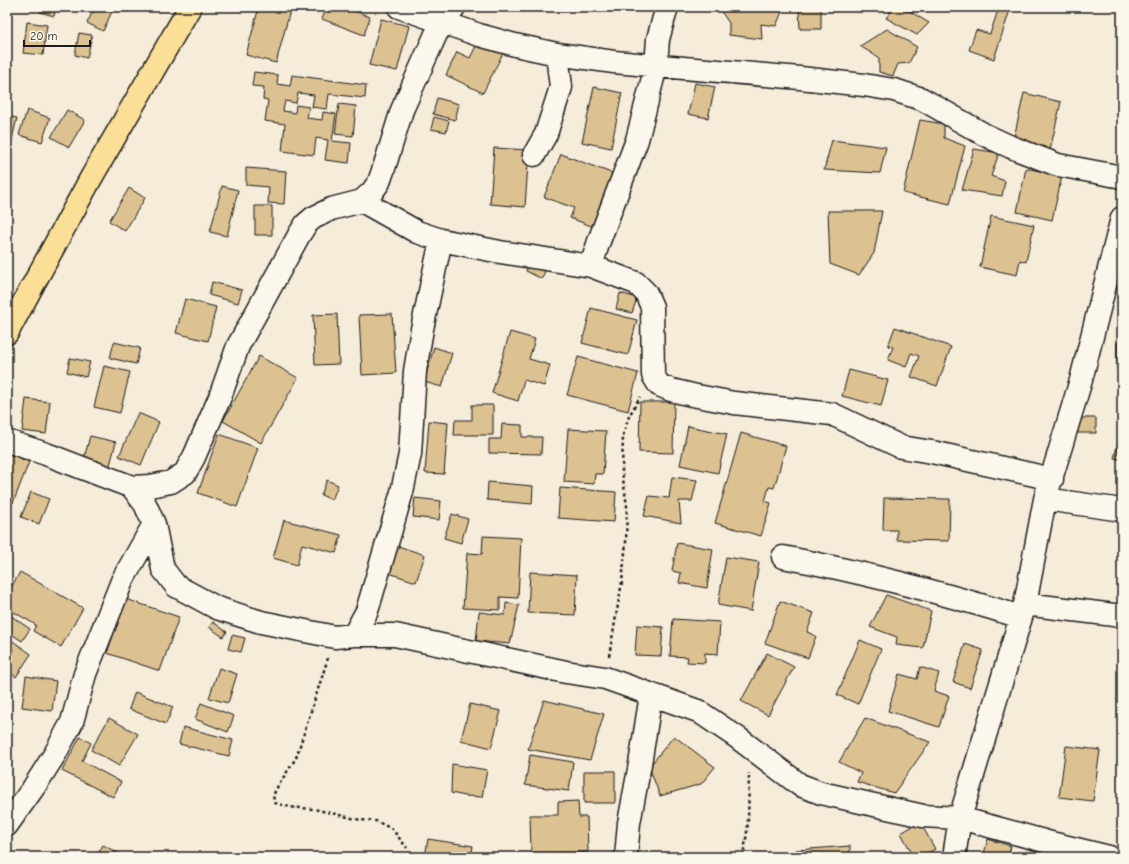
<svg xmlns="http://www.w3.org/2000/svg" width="1129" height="864" font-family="'Comic Neue',sans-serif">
<rect width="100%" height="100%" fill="#f5ecda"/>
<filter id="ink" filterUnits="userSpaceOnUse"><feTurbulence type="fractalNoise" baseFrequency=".025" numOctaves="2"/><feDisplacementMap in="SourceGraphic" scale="8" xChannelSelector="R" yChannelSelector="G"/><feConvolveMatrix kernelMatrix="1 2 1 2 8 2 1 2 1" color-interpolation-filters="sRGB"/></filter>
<g filter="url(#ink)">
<path fill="#dcc191" stroke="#1c1c1c" d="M41,7H56L54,16L40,12Z
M95,7H114L103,31L87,23Z
M259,7H291L276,63L246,55Z
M327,7H345L370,17L364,35L322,19Z
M718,7H784L776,26L761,24L762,39L729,35V23Z
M799,7H821V29H800Z
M894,7H903L929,23L917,35L886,18Z
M999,7L1010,10L994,59L969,50L976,30L990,34Z
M381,19L409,26L397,71L369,65Z
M27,22L47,25L43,55L23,53Z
M887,29L917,47L909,63L898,64L893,76L879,72V58L860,46Z
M79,33L92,35L87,58L75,55Z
M478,42L503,53L483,93L446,75L457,52L470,58Z
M254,72L278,75L277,84L290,86L292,75L366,85L365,98L329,94L327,109L312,107L314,95L298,93L296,103L285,101L283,111L295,113L296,105L309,107L307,118L322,120L323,112L336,114L332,141L351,143L349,163L325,160L328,140L316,138L314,155L282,151L285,124L265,121L268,100L263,99L264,87L252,86Z
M695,83L715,87L708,118L688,114Z
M594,87L622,93L611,148L582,142Z
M1024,93L1061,102L1050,150L1013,142Z
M437,98L459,104L455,120L433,114Z
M339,104L356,106L353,136L335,134Z
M27,110L50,118L42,142L19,135Z
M67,110L85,120L69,147L51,137Z
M7,116L17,118L10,148L7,147Z
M434,117L449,121L446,132L431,129Z
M920,120L944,124V138L965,146L950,204L903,193Z
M832,140L886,147L880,173L824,170Z
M494,148L529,150L525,207L490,204Z
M974,149L999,153L991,176L1005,181L1002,196L962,190Z
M561,154L614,174L594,227L570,218L574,208L544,197Z
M246,168L286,171L284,204L268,203L269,187L246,185Z
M1026,168L1062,176L1052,220L1017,212Z
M222,186L238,190L227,236L210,232Z
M129,188L145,198L125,231L109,221Z
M255,206H272V235H255Z
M828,211H882L874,253L859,275L830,264Z
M991,216L1034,225L1026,262L1020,260L1017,275L980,267Z
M529,264L545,271L542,279L526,271Z
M212,282L242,290L238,303L209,295Z
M620,293L637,298L632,313L616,309Z
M185,299L216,307L208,341L176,333Z
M591,308L637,320L628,355L582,343Z
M337,314L339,364L315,365L313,315Z
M392,314L396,373L362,375L359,315Z
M895,327L951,347L937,386L911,377L919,356L911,353L906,367L888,360L893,347L888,346Z
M510,332L535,339L529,359L550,365L544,386L524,380L518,401L492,393Z
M114,342L140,348L136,364L110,358Z
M1117,343H1122V371H1117Z
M434,347L452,353L442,387L424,382Z
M259,356L298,378L261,443L223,421Z
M578,357L638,373L628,411L567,395Z
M70,358L90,362L86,377L67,372Z
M104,366L130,372L120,413L94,407Z
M849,370L888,380L881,406L842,396Z
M26,399L50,402L46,434L22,431Z
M640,402H674L673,453L639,452Z
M472,405H493V435H454L455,420H472Z
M138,413L159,422L141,465L119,456Z
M1076,418H1096V433H1076Z
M429,421L448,423L444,474L425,473Z
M502,424L522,425V437H542L541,454L489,453V439H501Z
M688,426L727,434L718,473L680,465Z
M568,429L606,431L603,474H595L594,484L564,482Z
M1122,429V460L1114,458Z
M741,433L786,446L774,488L769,487L765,501L771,503L761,536L715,523Z
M219,434L258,448L237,507L198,493Z
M90,436L116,442L109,469L83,462Z
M7,453L29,462L13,503L7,501Z
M672,477L697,480L692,501H679L681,523L644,516L649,496L669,498Z
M327,480L338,485L332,500L321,495Z
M488,482L533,486L532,504L487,500Z
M560,488L616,492L614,522L558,518Z
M31,492L49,499L39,524L21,517Z
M415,498L441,501L439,520L413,517Z
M884,498L950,499L949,541L897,540V530H883Z
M452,514L468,519L461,543L444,538Z
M284,520L341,535L336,553L302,544L297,565L273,558Z
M483,536L521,538L518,598L500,597V610L463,608L467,553L482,554Z
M677,543L713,549L707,588L679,583L681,573L672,571Z
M392,544L425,555L416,582L383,571Z
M726,557L759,562L751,611L718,605Z
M20,572L83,608L61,647L33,631L36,625L7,608V595Z
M530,572L577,575L575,615L528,613Z
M886,595L931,611L923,648L896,645L897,637L870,627Z
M126,599L179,617L160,671L107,653Z
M780,601L814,613L807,632L816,636L808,658L765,643Z
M506,603L519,605L510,644L476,641L479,612L505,615Z
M7,613L30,629L22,641L7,631Z
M673,619L720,622L718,654L705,653V663L687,662L688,657L670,656Z
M213,622L227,632L223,637L209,627Z
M637,625L663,627L661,656L635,655Z
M232,635L245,638L241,652L228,649Z
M7,637L31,654L16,677L7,671L8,659L7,658Z
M860,640L881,649L858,704L837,695Z
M965,644L983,650L970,688L953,682Z
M767,653L794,667L768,715L741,701Z
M920,667L939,673L934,691L949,696L939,727L888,711L899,674L917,679Z
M219,668L237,674L228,703L209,698Z
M26,676L56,681L52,711L22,707Z
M135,692L173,707L166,724L129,709Z
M544,700L604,714L590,760L528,749Z
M201,703L234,716L228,732L195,719Z
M470,704L501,711L491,748L461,740Z
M109,718L138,734L119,766L91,750Z
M865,718L930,742L894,793L857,782L861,773L839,762Z
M183,727L233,740L229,756L179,744Z
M674,736L715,767L701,784L660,796L649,767Z
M80,737L91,743L82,761L121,782L113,797L62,771Z
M1066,746L1100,750L1093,801L1059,797Z
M530,755L573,762L569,791L525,785Z
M452,764L487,770L482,797L465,796L451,793Z
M584,771H615V803H584Z
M578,801L579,817H587L588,852L531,853L530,815H558V802Z
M920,822L935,849L920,857H914L901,833Z
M428,839L473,846L471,857H425Z
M988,839L1011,846L1008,857H983Z
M103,845L125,857H96Z
M850,846V857H797L796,850Z
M513,854H526L572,856L512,857Z"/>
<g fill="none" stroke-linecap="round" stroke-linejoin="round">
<g stroke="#1c1c1c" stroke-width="25">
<path id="minor" d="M399,7L479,35L515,45L557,54L614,62L800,78L864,85L894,90L922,99L985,135L1011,147L1058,165L1122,177
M534,155L546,134L561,87L557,54
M362,201L417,232L441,240L500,252L591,266L636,283L646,293L652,307L653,375L659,385L671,390L692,395L734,403L832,414L901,447L932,452L1052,479
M591,266L599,241L637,140L656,66L658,39L667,7
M7,441L46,454L132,487L150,486L171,482L185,473L194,457L220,397L238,346L299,235L306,224L313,218L331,209L362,201L372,192L379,182L384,168L402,110L436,34L454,7
M132,487L145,504L154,524L163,569L176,586L217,608L261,622L335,637L354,635H395L566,672L605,678L698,711L738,738L800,785L821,793L923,816L960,818L1055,844L1109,857
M1045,499L1122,510
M783,557C863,572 943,593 1021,617
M1025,604L1122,616
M354,635L367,611L402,492L410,454L415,371L422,329L441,240
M7,825L34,787L55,754L72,722L85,674L122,581L154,524
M626,857L629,823L640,764L651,695
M954,857L960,818L1025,604L1045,499L1081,380L1122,218"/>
</g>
<g stroke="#1c1c1c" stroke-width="25">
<path id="major" d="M7,333L91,178L190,7"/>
</g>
<path stroke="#1c1c1c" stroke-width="2.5" stroke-dasharray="3 3" stroke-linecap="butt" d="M609,656L622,582L626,542L627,506L622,472L623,435L629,416L640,397
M328,658L296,758L276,789L273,796L275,803L290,807L314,809L360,820L376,821L392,829L407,848
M742,857C750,831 748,801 749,773"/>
<use href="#minor" stroke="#fbf7ec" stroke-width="22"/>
<use href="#major" stroke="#fbdf96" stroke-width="22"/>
</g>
</g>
<rect width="1129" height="864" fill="none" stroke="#fbf7ec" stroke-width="24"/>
<rect x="12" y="12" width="1105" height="840" fill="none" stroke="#1c1c1c" stroke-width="1.5" filter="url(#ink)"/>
<path d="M24 40v6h66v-6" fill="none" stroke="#1c1c1c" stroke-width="2"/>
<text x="30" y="40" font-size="12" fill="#1c1c1c" stroke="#fbf7ec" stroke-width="3" paint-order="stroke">20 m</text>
</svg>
